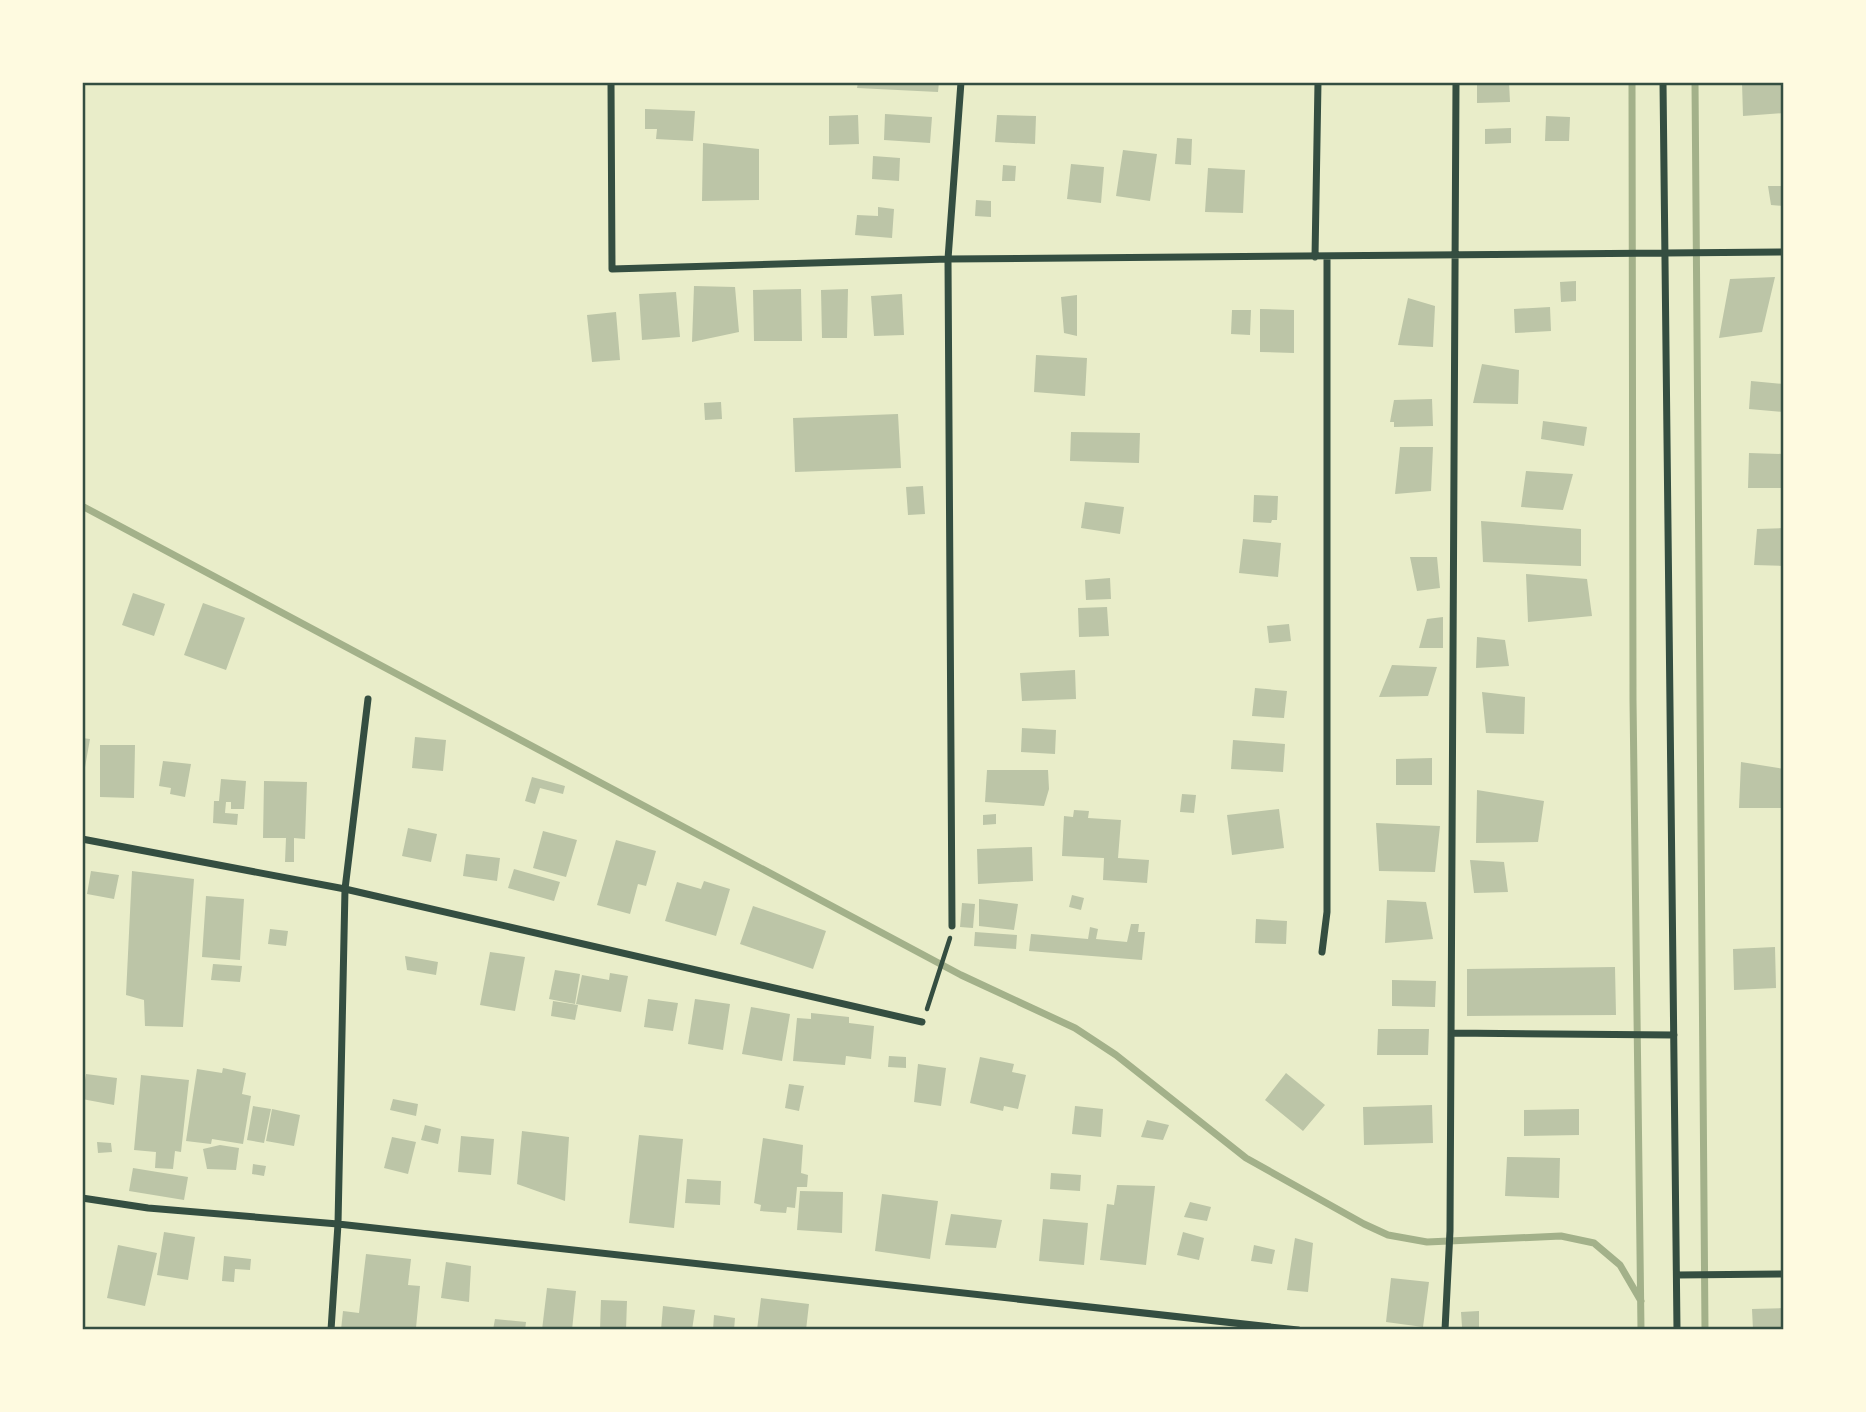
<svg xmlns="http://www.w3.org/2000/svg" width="1866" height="1412" font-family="Manrope,sans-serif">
<rect width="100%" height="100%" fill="#e9edc9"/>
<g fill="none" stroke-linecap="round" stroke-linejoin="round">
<path stroke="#a3b18a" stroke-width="7" d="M1632,82L1633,700L1641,1330
M1695,82L1705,1330
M82,506L961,975L1075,1028L1116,1055L1246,1158L1364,1224L1388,1235L1427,1242L1561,1236L1594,1243L1620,1265L1641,1301"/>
</g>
<path fill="#bcc5a7" d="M858,82H939L938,92L857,88Z
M1477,82H1509L1510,102L1477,103Z
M1742,82L1784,84V113L1743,116Z
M645,109L695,111L693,141L656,139L657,129H645Z
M885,114L932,117L930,143L884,140Z
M858,115L859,144L829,145V116Z
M997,115L1036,116L1035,144L995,142Z
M1546,116L1570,117L1569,141H1545Z
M1511,128V143L1485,144V129Z
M1177,138L1192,139L1191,165L1175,164Z
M703,143L759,149V200L702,201Z
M1123,150L1157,154L1150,201L1116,196Z
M873,156L900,158L899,181L872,179Z
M1071,164L1104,167L1101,203L1067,199Z
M1003,165L1016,166L1015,181H1002Z
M1208,168L1245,170L1243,213L1205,212Z
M1768,186H1784V206L1771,205Z
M976,200L991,201V217L975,216Z
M878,207L894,209L892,238L855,235L857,215L878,216Z
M1775,277L1762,332L1719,338L1730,279Z
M1576,281V301L1561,302L1560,282Z
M694,286L735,287L739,332L692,342Z
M801,289L802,341H754L753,290Z
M848,289L847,338H822L821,290Z
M676,292L680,337L642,340L639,294Z
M902,294L904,335L874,336L871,296Z
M1077,295V336L1064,333L1061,297Z
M1408,298L1435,306L1433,347L1398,345Z
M1550,307L1551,331L1515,333L1514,309Z
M1260,309L1294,310V353L1260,352Z
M1232,310H1251L1250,335L1231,334Z
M616,312L620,360L592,362L587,315Z
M1036,355L1087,358L1085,396L1034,392Z
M1482,364L1519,370L1518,404L1473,403Z
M1751,381L1784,384V412L1749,409Z
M1432,399L1433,426L1394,427V422H1390L1394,400Z
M721,402L722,419L705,420L704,403Z
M898,414L901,468L795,472L793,418Z
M1543,421L1587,427L1584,446L1541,439Z
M1071,432L1140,433L1139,463L1070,461Z
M1400,447H1433L1431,491L1395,494Z
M1749,453L1784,454V488H1748Z
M1526,471L1573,474L1563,510L1521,507Z
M923,486L925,514L908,515L906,487Z
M1254,495L1278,496L1277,520H1272L1271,523L1253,522Z
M1085,502L1124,507L1120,534L1081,528Z
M1481,521L1581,529V566L1483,562Z
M1784,528V566L1754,565L1757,529Z
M1243,539L1281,543L1278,577L1239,573Z
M1410,557H1437L1440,588L1417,591Z
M1526,574L1587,579L1592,616L1528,622Z
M1110,578L1111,599L1086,600L1085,580Z
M133,593L165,604L154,636L122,625Z
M203,603L245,618L226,670L184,655Z
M1107,607L1109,636L1079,637L1078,608Z
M1443,617V648H1419L1427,619Z
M1289,624L1291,641L1269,643L1267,626Z
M1477,637L1505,640L1509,666L1476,668Z
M1392,665L1437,667L1428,696L1379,697Z
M1075,670L1076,699L1022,701L1020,673Z
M1255,688L1287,691L1284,718L1252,716Z
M1482,692L1525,697L1524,734L1486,733Z
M1022,728L1056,730L1055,754L1021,752Z
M415,737L446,740L443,771L412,768Z
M82,738L90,739L84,773H82Z
M1233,740L1285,744L1283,772L1231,769Z
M100,745H135L134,798L100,797Z
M1432,758V785H1396V759Z
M163,761L191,764L185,797L170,794L171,788L159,786Z
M1741,762L1784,769L1783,808H1739Z
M987,770H1048L1049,789L1044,806L985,802Z
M532,777L565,786L563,794L540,788L535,804L525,801Z
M221,779L246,781L244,809H231V802H226L225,813L238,814L237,825L213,823L214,801H219Z
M264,781L307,782L305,839L294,838V862H285L286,838H263Z
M1477,790L1544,801L1538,842L1476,843Z
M1182,794L1196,795L1194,813L1180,812Z
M1279,809L1284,848L1232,855L1227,815Z
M1074,810L1089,811L1088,818L1121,820L1118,858L1149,860L1147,883L1103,880L1104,858L1062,856L1064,816L1073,817Z
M996,814V824L983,825V815Z
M1376,823L1440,826L1435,872L1379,871Z
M408,828L437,834L431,862L402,856Z
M543,831L577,840L566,877L533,868Z
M616,840L656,851L646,886L638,884L630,914L597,905Z
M1032,847L1033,881L978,884L977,849Z
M466,854L500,858L497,881L463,876Z
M1470,860L1504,862L1508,892L1474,893Z
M514,869L560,882L554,901L508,888Z
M91,871L119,875L114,899L87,894Z
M132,871L194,879L183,1027L145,1026L144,1000L126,995Z
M704,881L730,889L716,936L665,921L677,882L701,889Z
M1072,895L1084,898L1081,910L1069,907Z
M206,896L244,899L240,960L202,957Z
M979,899L1018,904L1014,930L979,926Z
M1387,900L1426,902L1433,939L1385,943Z
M962,903L975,904L973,928L960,927Z
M753,906L826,931L813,969L740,944Z
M1256,919L1287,921L1286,944L1255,943Z
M1131,924H1139L1138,932H1145L1142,960L1029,951L1031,934L1088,939L1090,927L1098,929L1096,939L1127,942Z
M270,929L288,931L286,946L268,944Z
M975,932L1017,935L1016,949L974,946Z
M1775,947L1776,988L1734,990L1733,949Z
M490,952L525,957L515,1011L480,1005Z
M405,956L438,962L436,975L407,970Z
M213,964L242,966L240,982L211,980Z
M1615,967L1616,1015L1467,1016V969Z
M555,970L580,974L575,1004L549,999Z
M610,973L628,976L621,1012L576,1004L582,975L609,980Z
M1392,980L1436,981L1435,1007L1392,1006Z
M648,999L678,1003L673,1031L644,1027Z
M695,999L730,1004L723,1050L688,1044Z
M553,1001L578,1005L575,1020L551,1016Z
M751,1007L790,1014L782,1061L742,1054Z
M811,1013L849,1017V1023L874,1026L871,1059L846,1056L845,1065L793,1061L797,1018L811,1019Z
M1378,1029H1429L1428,1055H1377Z
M889,1056L906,1057V1068L888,1067Z
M980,1057L1014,1064L1012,1072L1026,1075L1018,1109L1004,1106L1003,1111L970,1103Z
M918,1064L946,1068L941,1106L914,1102Z
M223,1068L246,1073L242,1094L251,1096L243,1144L212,1139L211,1144L186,1141L197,1069L222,1073Z
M1286,1073L1325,1105L1303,1131L1265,1100Z
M86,1074L117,1078L114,1105L82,1099Z
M141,1075L189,1080L181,1152L175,1151L173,1169L155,1168L156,1152L134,1150Z
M789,1084L804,1086L799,1111L785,1108Z
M393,1099L418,1104L416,1116L390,1110Z
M1432,1105L1433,1143L1364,1145L1363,1107Z
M253,1106L271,1109L264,1143L247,1140Z
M1075,1106L1103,1109L1101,1137L1072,1134Z
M272,1109L300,1115L294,1146L266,1141Z
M1579,1109V1135L1524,1136V1110Z
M1147,1120L1169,1125L1163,1140L1141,1137Z
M425,1125L441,1129L438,1144L421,1140Z
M522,1131L569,1137L565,1201L517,1184Z
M639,1135L683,1139L674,1228L629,1223Z
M461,1136L494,1139L491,1175L458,1172Z
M392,1137L416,1142L408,1174L384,1168Z
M763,1138L803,1145L801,1173L808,1175L807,1187H797L795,1208L787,1207L786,1213L760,1211L761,1205L754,1203Z
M97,1142L111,1143L112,1152L98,1153Z
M220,1145L239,1148L236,1170L207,1169L203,1149Z
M1507,1157L1560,1158L1559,1198L1505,1196Z
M253,1164L266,1166L264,1176L252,1174Z
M133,1168L188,1177L184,1200L129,1191Z
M1051,1173L1081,1175L1080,1191L1050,1189Z
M687,1179L721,1181L720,1205L685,1203Z
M1117,1185L1155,1186L1146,1265L1100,1260L1107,1204L1114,1205Z
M800,1191L843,1192L842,1233L797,1230Z
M882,1194L938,1201L930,1259L875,1251Z
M1190,1202L1211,1207L1207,1221L1184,1217Z
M951,1214L1002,1220L996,1248L945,1245Z
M1043,1219L1088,1223L1084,1265L1039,1261Z
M164,1232L195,1237L188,1280L157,1275Z
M1183,1232L1204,1238L1199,1260L1177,1255Z
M1295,1238L1313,1243L1308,1292L1287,1290Z
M118,1245L157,1253L145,1306L107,1298Z
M1254,1245L1275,1250L1272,1264L1251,1261Z
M366,1254L411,1259L408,1285L420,1286L416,1328L341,1330L343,1311L359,1313Z
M224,1256L251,1259L250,1270L235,1269L234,1282L222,1281Z
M446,1262L471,1266L469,1302L441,1298Z
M1391,1278L1429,1282L1423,1327L1386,1322Z
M547,1288L576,1291L572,1330H542Z
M761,1298L809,1304L806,1330H757Z
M601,1300L627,1301L626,1330H600Z
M663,1306L695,1310L692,1330H661Z
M1784,1308V1330H1753L1752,1309Z
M1479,1311V1327H1462L1461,1312Z
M714,1315L735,1318L734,1330H713Z
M495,1319L526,1322L525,1330H493Z"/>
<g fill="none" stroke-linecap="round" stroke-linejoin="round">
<path stroke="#344e41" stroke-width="4.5" d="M927,1009L950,938"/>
<path stroke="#344e41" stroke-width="7" d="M611,82L612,269L948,259L1784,252
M1663,82L1677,1330
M1315,257L1318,82
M82,839L345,889L922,1022
M952,926L948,259L961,82
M1322,952L1327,912V257
M1451,1033L1674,1035
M82,1198L148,1208L338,1224L1298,1330
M1677,1275L1784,1274
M331,1330L338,1224L345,889L368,699
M1445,1330L1450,1231L1456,82"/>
</g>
<rect width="1866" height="1412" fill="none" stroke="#fefae0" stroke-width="168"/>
<rect x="84" y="84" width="1698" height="1244" fill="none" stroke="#344e41" stroke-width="2.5"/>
</svg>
